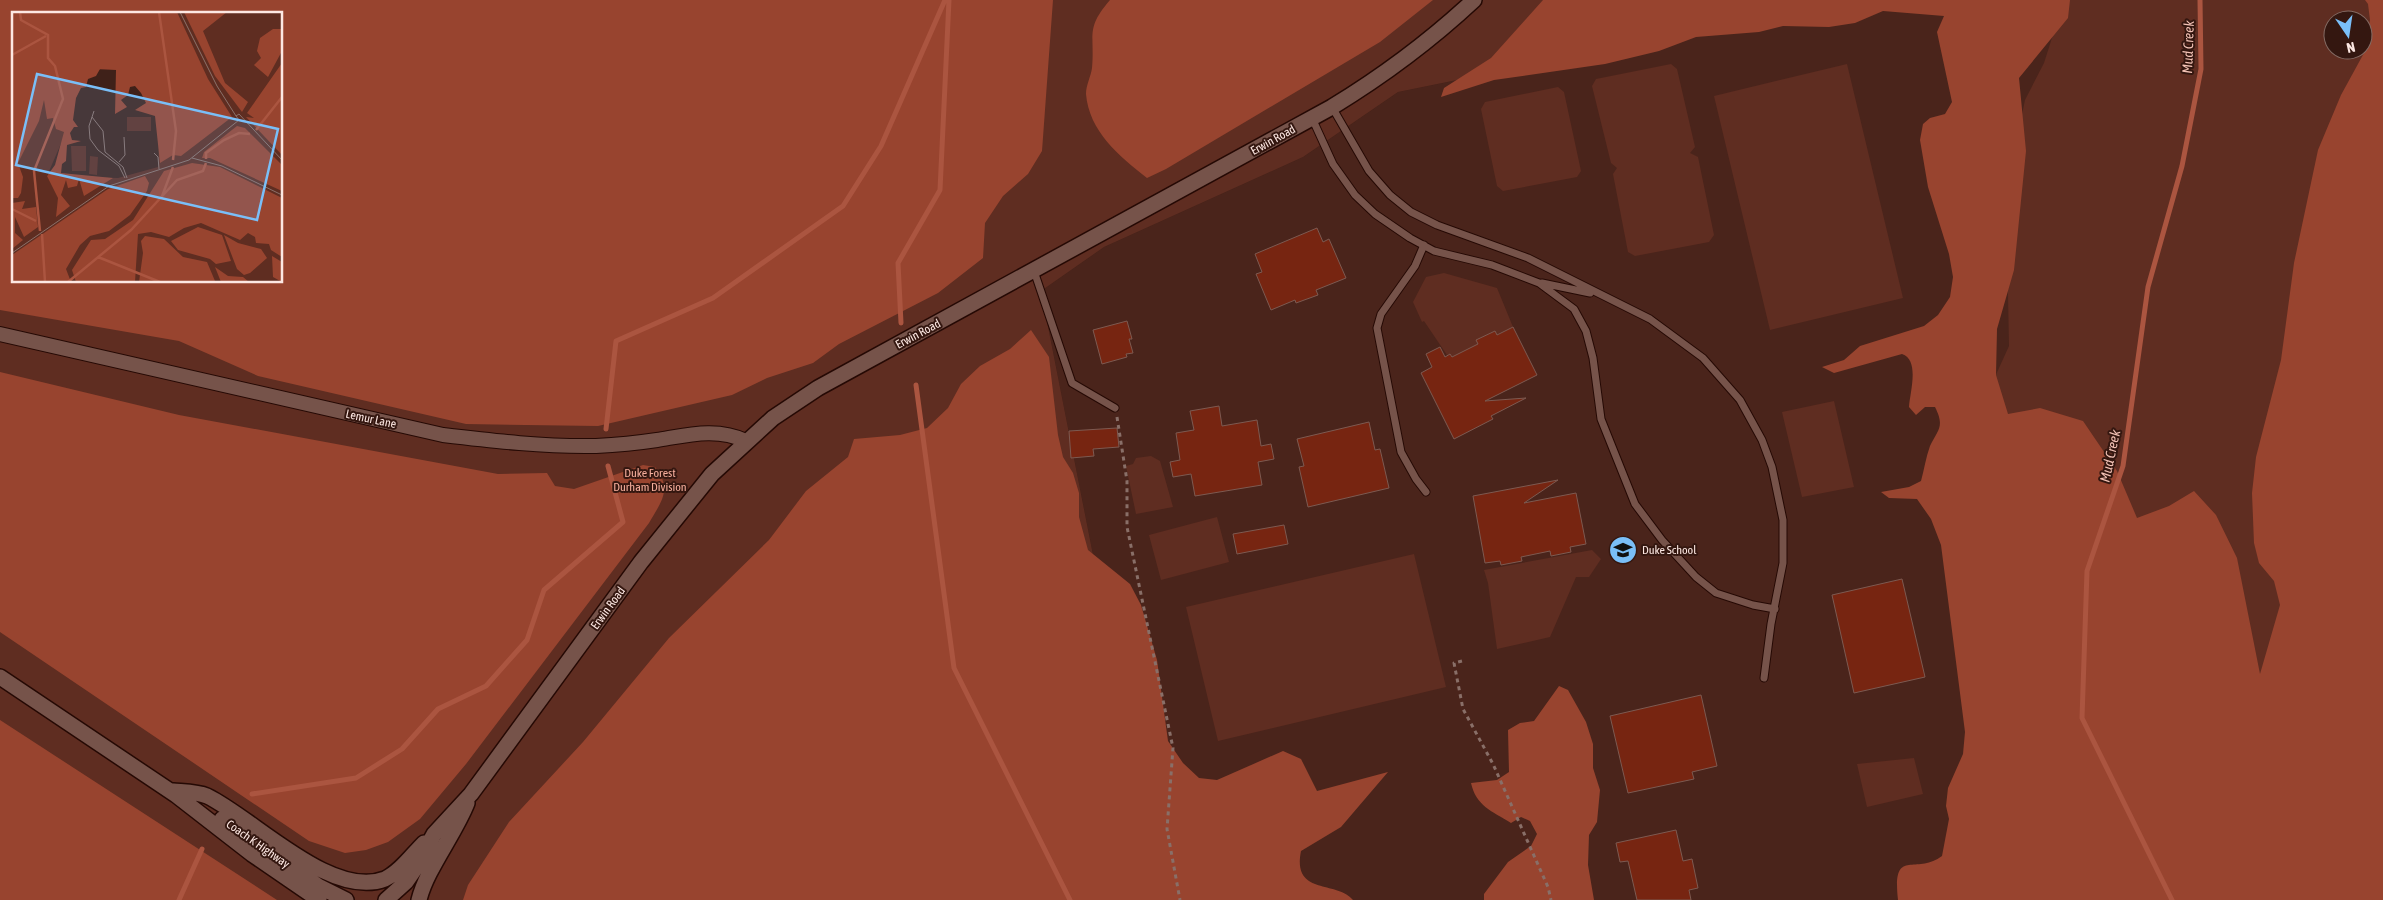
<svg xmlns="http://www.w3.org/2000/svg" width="2383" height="900" font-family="'Asap Condensed',sans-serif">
<rect width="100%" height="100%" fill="#3f2119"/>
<path fill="#4a241b" d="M1849,0H2219L2107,900H1161L1041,291L1104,247L1303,157L1398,92Z"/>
<path fill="#5f2d21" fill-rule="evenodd" d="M0,0H1849L1398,92L1303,157L1104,247L1041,291L1161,900H0ZM14,14H281V281H14Z
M2064,0H2383V900L1979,412L2009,346L2006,193L2025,100L2044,63ZM2333,20H2363V50H2333Z
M1671,64L1677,69L1695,147L1690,153L1698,157L1714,235L1709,242L1635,256L1628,252L1613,174L1617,168L1611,163L1592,86L1596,79Z
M1847,64L1903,298L1770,330L1714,96Z
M1558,87L1564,92L1581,171L1577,177L1503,191L1497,186L1481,109L1485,102Z
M1444,273L1497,288L1513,327L1452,357L1450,354L1447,355L1424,321L1422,322L1413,302L1426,277Z
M1834,401L1854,487L1802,497L1782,412Z
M1151,456L1160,461L1173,507L1136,514L1126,466L1133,464L1136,458Z
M1217,517L1229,562L1161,580L1149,535Z
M1592,550L1601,559L1589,577H1576L1550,637L1497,649L1488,583L1484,570Z
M1414,554L1446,687L1218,741L1186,607Z
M1914,758L1923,794L1867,807L1857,764Z"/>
<path fill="#98442f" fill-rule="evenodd" d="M0,0H1053L1042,151L1028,174L1003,196L985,223L983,258L938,293L839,344L813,363L767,378L732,395L598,426L466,424L258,376L179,341L0,310ZM14,14H281V281H14Z
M1110,0H1433L1380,42L1166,169L1147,178C1119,156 1089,131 1086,94C1086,85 1091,76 1092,68C1095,34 1085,29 1110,0Z
M1543,0H2070L2068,18L2019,78L2026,151L2014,270L1997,329L1996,375L2008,414L2040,408L2083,421L2117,471L2137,518L2169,506L2194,491L2216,515L2237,558L2260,674L2280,605L2274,581L2259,563L2254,543L2252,493L2256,457L2281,360L2294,263L2318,150L2341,95L2364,53L2370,20L2368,4L2365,0H2383V900H1898C1892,846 1915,876 1942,856L1949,819L1946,806L1948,788L1963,754L1965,732L1941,545L1931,519L1917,499L1889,498L1881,492L1909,487L1921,481C1924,470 1926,457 1930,446C1938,429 1945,427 1935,407H1925L1916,415L1909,407C1910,392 1920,360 1902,354L1834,373L1822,367L1844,360L1860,346L1924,326L1938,315L1950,297L1953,277L1949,254L1928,187L1920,140L1923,124L1930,118L1945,114L1952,102L1937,32L1944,16L1883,11L1855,23L1829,27L1783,26L1759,32L1696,37L1659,51L1605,64L1494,80L1441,97L1444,88L1491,58Z
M1031,330L1049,357L1058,435L1063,457L1073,473L1079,493V517L1088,550L1130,584L1141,605L1157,660L1168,741L1183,763L1199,778L1217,780L1283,751L1301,759L1317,791L1388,772L1341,827L1301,851C1292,896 1336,880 1353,900H463L468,885L509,822L583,742L669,638L769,540L806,491L848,457L854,439L900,435L927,428L948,408L961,384L980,366L1010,349Z
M0,372L179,415L498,474L547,473L555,486L574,489L643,465L655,467C673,489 661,502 649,523L466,764L420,819L388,842L366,850L345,853L309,841L0,632Z
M1559,686L1568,690L1586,722L1593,744V768L1600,790L1597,822L1589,835L1588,865L1594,900H1484V894L1508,862L1531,846L1537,834L1530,821L1521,817L1511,823C1492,811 1476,806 1471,783L1497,780L1509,772L1508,730L1520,723L1534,721Z
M0,720L277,900H0Z"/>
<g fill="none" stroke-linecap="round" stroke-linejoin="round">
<path stroke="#ab5540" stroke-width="5" d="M901,323L898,263L940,190L949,0
M916,385L954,668L1070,900
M606,429L616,341L713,298L843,206L881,146L945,0
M252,794L356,778L402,749L438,709L486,686L527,640L544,590L623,522L608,466
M179,900L202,849
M2172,900L2082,718L2087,571L2123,466L2148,287L2182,166L2201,69L2200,0"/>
</g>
<path fill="#772511" stroke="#7d5a51" d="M1317,228L1323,242L1329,239L1346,278L1316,290L1318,295L1296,303L1295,300L1271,310L1256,274L1262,272L1255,254Z
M1127,321L1132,339H1129L1133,353L1126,354L1127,357L1102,364L1093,330Z
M1513,327L1537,375L1485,401L1526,398L1491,416L1493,419L1454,439L1421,373L1432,367L1426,354L1440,347L1445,357L1450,354L1452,357L1478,344L1476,340L1495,331L1497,335Z
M1219,406L1222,426L1257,420L1261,446L1271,444L1274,459L1258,462L1262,485L1195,496L1191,474L1173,477L1170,462L1180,460L1176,433L1194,430L1190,411Z
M1369,422L1375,450L1380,449L1389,488L1308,507L1299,467L1304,466L1297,439Z
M1117,428L1119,447L1093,449L1094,456L1071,458L1069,431Z
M1558,480L1524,503L1576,493L1586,544L1570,547L1571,552L1551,556L1550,551L1521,557L1522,561L1501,565L1500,561L1485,563L1473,496Z
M1284,525L1288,544L1237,554L1233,534Z
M1902,579L1925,677L1854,693L1832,595Z
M1701,695L1717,766L1692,772L1694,779L1628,793L1610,716Z
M1676,830L1683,861L1692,859L1698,888L1689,890L1691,900H1637L1628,861L1620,862L1616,843Z"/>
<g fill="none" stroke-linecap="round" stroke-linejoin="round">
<g stroke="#250904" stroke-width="9">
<path id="service" d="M1332,107L1369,171L1390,195L1411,212L1437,225L1528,258L1650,319L1703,358L1740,400L1762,440L1772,467L1783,520V563L1771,624L1764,678
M1312,118L1333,164L1355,195L1375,214L1410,238L1434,251L1492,265L1539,283L1574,309L1586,331L1593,358L1601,419L1635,504L1662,540L1696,577L1716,593L1753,605L1775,609
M1424,245L1415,266L1381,314L1377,328L1401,452L1416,479L1426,492
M1034,271L1072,383L1115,408
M1542,283L1590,293"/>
</g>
<g stroke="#250904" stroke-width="16">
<path id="minor" d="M0,334L443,435C494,441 545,447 596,446C616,445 637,443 657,440C688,435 717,427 746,441"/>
</g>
<g stroke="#250904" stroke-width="18">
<path id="secondary" d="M0,677L176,795L252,854L319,900
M173,791C183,792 197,792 207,796C253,818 331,900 385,879C400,872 412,855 424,843
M222,819L318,886L346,900
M386,900L406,882L415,869L434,834L471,794L641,562L712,474L773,418L818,388L1332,107C1383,76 1430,41 1474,0
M419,900C426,870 455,834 467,803"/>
</g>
<path stroke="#896f68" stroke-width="3" stroke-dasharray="4 4" stroke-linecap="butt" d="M1117,417L1127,481V527L1173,748L1167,829L1180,900
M1462,661L1454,663L1463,709L1493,764L1548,887L1551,900"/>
<use href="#service" stroke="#76534a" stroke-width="7"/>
<use href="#minor" stroke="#76534a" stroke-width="14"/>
<use href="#secondary" stroke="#76534a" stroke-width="15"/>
</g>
<defs>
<g id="school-disc" transform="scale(1.4375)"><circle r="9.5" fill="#7abff8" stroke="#341710"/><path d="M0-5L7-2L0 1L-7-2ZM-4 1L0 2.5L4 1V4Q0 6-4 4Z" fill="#111"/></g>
</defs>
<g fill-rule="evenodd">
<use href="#school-disc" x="1623" y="550"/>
</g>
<g text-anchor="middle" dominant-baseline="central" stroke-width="4" stroke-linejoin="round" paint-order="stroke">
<g font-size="12" fill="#fde8e3" stroke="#341710">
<text transform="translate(1273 140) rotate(-29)">Erwin Road</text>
<text transform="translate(918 334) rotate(-28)">Erwin Road</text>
<text transform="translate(371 419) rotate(12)">Lemur Lane</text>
<text transform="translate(608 608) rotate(-54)">Erwin Road</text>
<text transform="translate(258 844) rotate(35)">Coach K Highway</text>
</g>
<g font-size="12" fill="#f6ae9c" stroke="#341710">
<text x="650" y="473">Duke Forest<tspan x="650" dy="14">Durham Division</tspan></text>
</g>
<g font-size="12" fill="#fde8e3" stroke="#341710" text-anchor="start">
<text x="1642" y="550">Duke School</text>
</g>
<g font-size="14" font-style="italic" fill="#f3c2b5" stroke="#341710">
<text transform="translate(2188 47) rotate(-88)">Mud Creek</text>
<text transform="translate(2110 456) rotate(-78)">Mud Creek</text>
</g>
</g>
<g transform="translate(12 12)">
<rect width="270" height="270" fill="#3f2119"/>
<path d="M0,0H270V270H0ZM150,57L146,155L106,166L35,164L54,120L64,58ZM115,105H139V119H115ZM59,134H74V159H60ZM78,144L86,145L85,163L77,162Z" fill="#5f2d21" fill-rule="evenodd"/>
<path d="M0,0H165L196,67L220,105L169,144L161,143L148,151L143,104L123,98L134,91L129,81L123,74L118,75L116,83L109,88L115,95L103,102L104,58L88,57L84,64L76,67L74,75L69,76L64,86L61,108L66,115H62L58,121L60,128L69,129L55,133L54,149L50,152L49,161L101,166L72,184L67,167L65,174L56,176L54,168L49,183L58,194L44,205L46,186L35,164L43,153L52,120L44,117L41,106L35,107L32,88L27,109L6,151L11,165L9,181L6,186H0ZM172,0H215L191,19L213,71L236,90L230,100L203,64ZM261,17H270V39L256,65L242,53L249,46L245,39L248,26ZM270,51V143L234,105L242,106L235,101ZM225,114L233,116L270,153V179L198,146H190L192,140ZM180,151L208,155L270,186V245L259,238L257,232L244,231L243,225L236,221L228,228L189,211L172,216L157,225L139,220L126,222L123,270H64L60,258L79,228L93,227L121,208L152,159ZM133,164L137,171L135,179L118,203L97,219L78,224L68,233L54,257L59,270H0V243L96,177ZM13,189L10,197L24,195L26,215L12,225L3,205V221L11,228L0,237V191ZM186,215L210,223L219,249L204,252L198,247L166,238L159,229ZM212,223L226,231L249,237L255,246L238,261L232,263L225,257ZM133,224L152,227L171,245L195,250L203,269L127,270L131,241L129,229ZM260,244L270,250V270L261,265ZM203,255L216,264L231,265L237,270H209Z" fill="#98442f"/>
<path fill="none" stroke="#ab5540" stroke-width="2.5" d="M8,0L9,8L36,23V46L43,54L51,87L22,159L28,219M147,0L164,119L161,148M0,43L34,24M244,118L270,85M194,147V141L212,128L227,121L238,122M149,187L161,155M0,197L24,209M30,222L33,270M86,245L148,270M56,270L119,218L165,168L191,159L194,151"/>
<path fill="none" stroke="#8b716a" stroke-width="1" d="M168,0L205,74L224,104M82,99L77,114L78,127L86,138L107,154L113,166M80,105L91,119L93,140L111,155L115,166M227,108L224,104L227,102L270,148M142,141L146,145L147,157M180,146L210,154L270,183M107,150L113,143L112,125M0,241L97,174L177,148L227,108"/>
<path fill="#7abff8" fill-opacity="0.15" stroke="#7abff8" stroke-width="2.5" d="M25,62L266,117L245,208L4,153Z"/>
<rect width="270" height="270" fill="none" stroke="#fde8e3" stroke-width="2.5"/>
</g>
<g transform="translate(2348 35) rotate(167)"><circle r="24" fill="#341710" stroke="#846b64"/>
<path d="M0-4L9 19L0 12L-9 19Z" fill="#7abff8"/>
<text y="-8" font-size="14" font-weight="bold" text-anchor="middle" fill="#fde8e3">N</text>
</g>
</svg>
